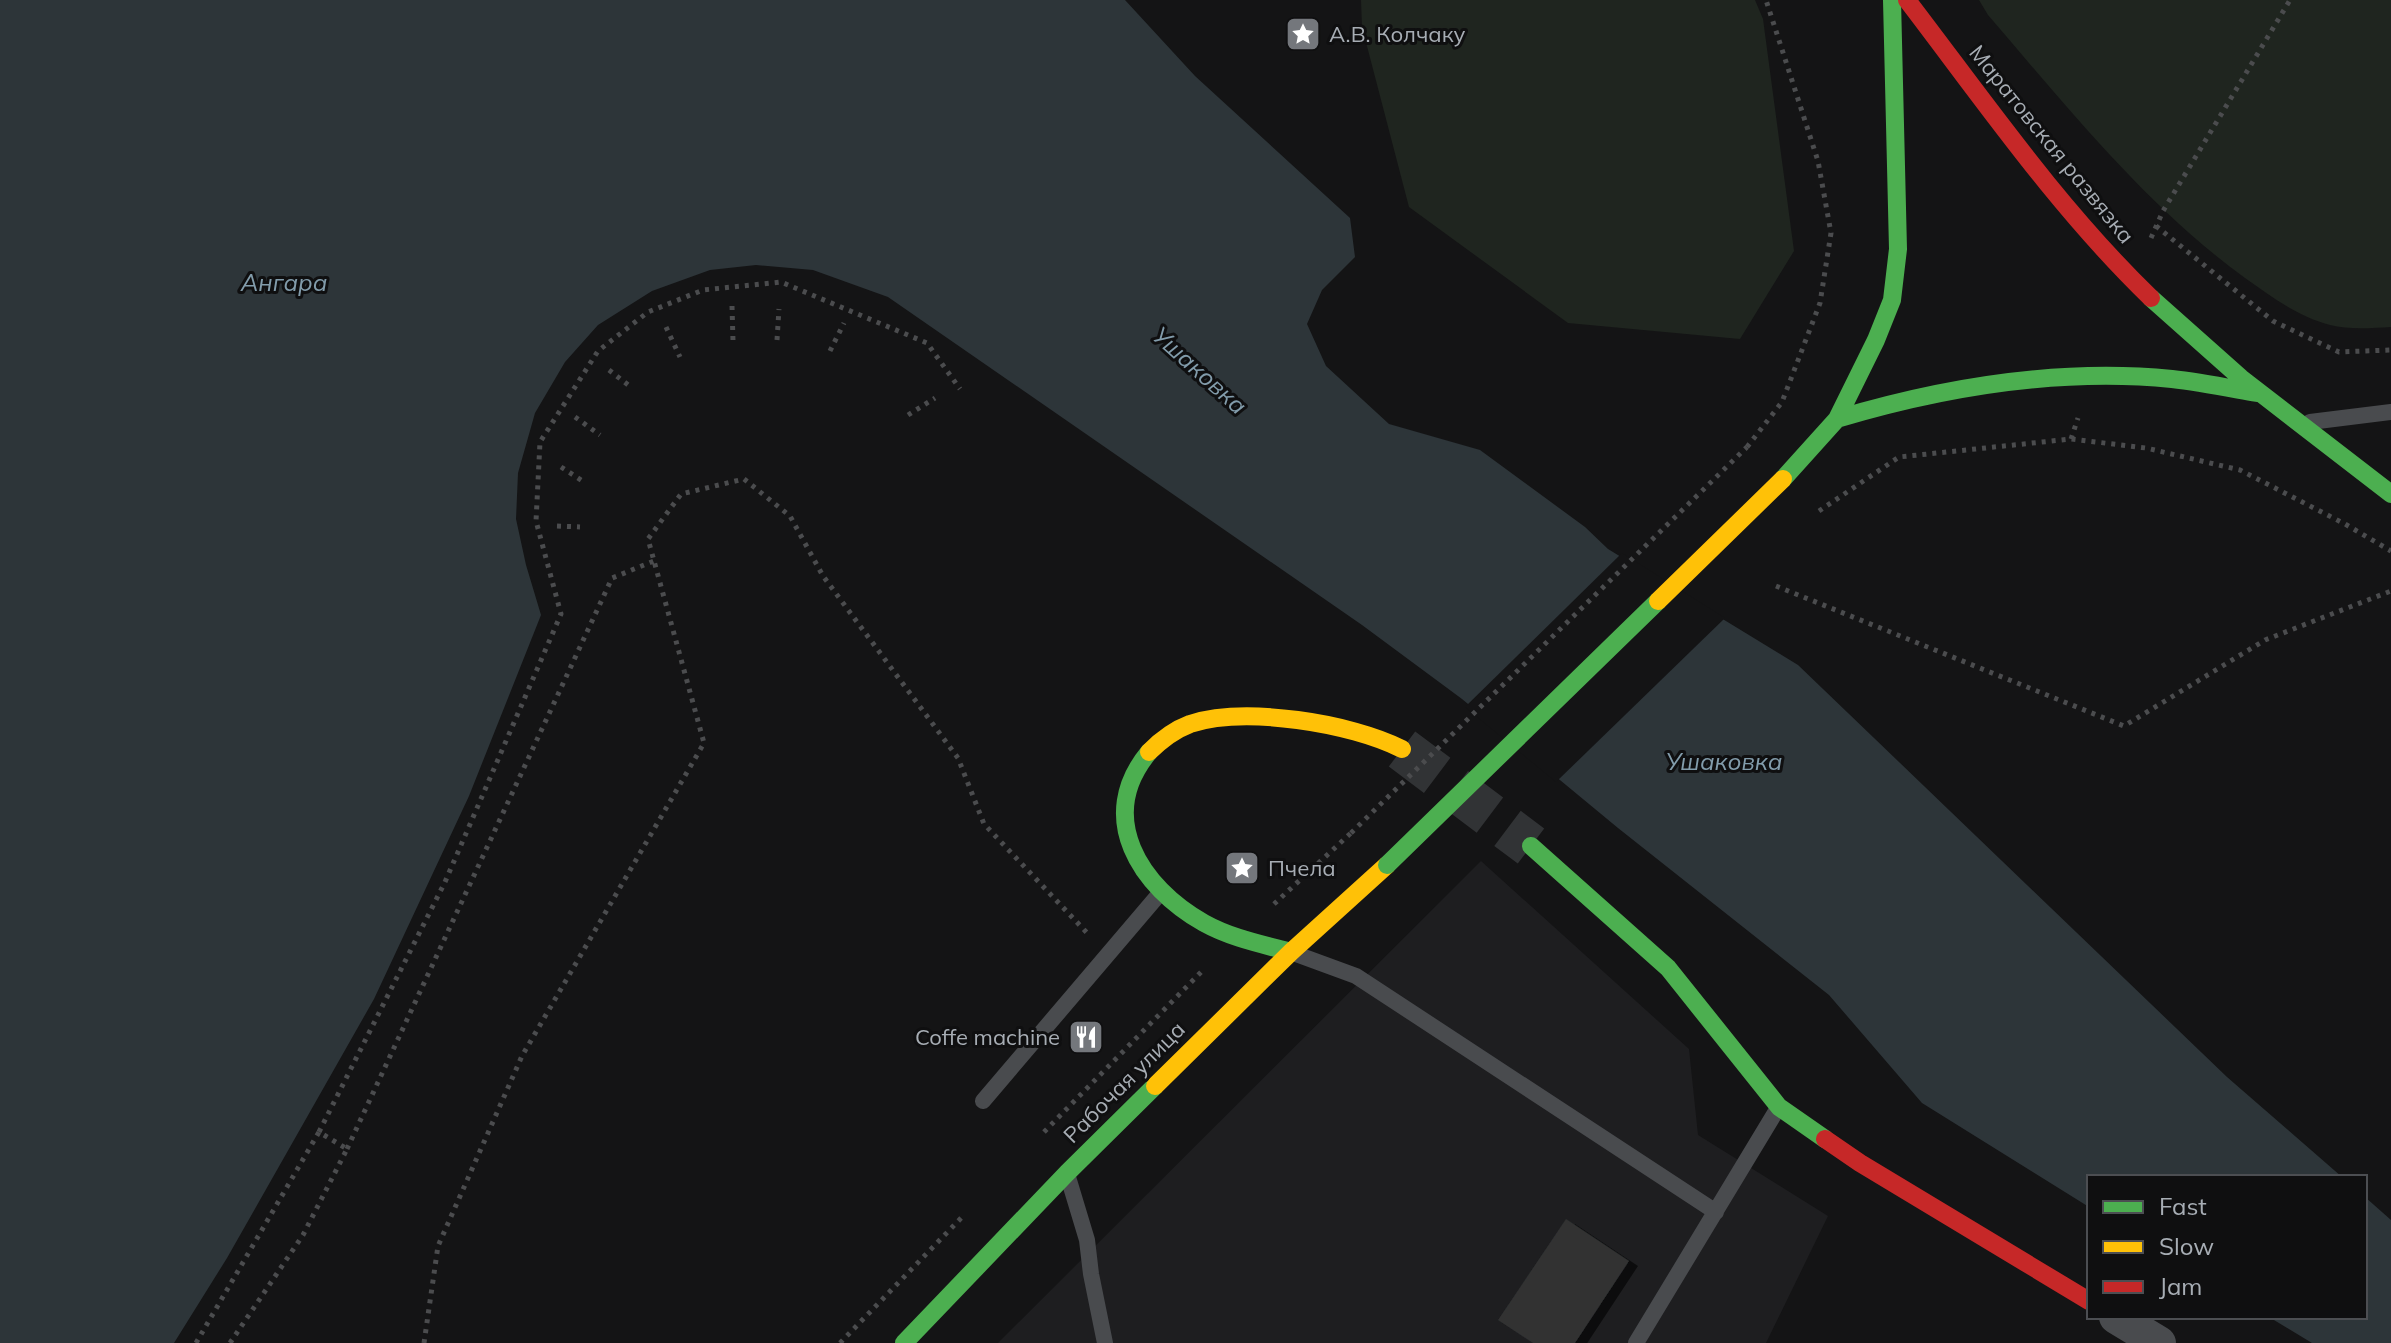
<svg xmlns="http://www.w3.org/2000/svg" width="2391" height="1343" font-family="Mulish,sans-serif">
<defs>
<filter id="shadow"><feDropShadow dx="9" dy="5" stdDeviation="0" flood-color="#0009"/></filter>
</defs>
<rect width="100%" height="100%" fill="#141415"/>
<path fill="#1e1e20" d="M1481,861L1689,1049L1698,1135L1828,1216L1766,1343H998Z"/>
<path fill="#1f251f" d="M1361,0H1755L1763,19L1794,251L1740,339L1568,323L1409,207L1362,27Z
M1979,0H2391V327C2372,328 2349,330 2330,325C2297,316 2272,297 2245,278C2146,206 2067,107 1988,15Z"/>
<path fill="#2d3539" d="M0,0H1125L1195,76L1350,218L1355,257L1322,290L1307,324L1326,366L1389,424L1480,450L1585,527L1608,549L1798,665L2227,1077L2342,1177H2089V1207L1922,1103L1829,995L1618,828L1462,699L1362,625L888,297L813,270L756,265L710,270L652,291L598,325L565,362L535,413L518,473L516,519L526,565L541,615L469,796L374,999L227,1258L174,1343H0Z
M2365,1197L2391,1220V1343H2312L2269,1317H2365Z"/>
<path fill="#141415" d="M1622,553L1725,618L1556,782L1465,707Z"/>
<path fill="#303132" filter="url(#shadow)" d="M1566,1219L1629,1261L1575,1343H1533L1498,1320Z"/>
<g fill="none" stroke-linecap="round" stroke-linejoin="round">
<path stroke="#313335" stroke-width="44" stroke-dasharray="44 22" stroke-linecap="butt" d="M1402,749L1531,846"/>
<path stroke="#4b4c4e" stroke-width="5" stroke-dasharray="4 6" stroke-linecap="butt" d="M2156,226L2273,321L2339,352L2391,350
M2151,238L2163,211L2290,0
M732,306L733,341
M666,327L680,357
M777,340L779,309
M830,351L844,323
M609,370L632,388
M908,415L935,398
M575,417L600,435
M2071,439L2078,418
M1747,447L1782,402L1820,303L1831,233L1818,161L1766,0
M561,467L584,482
M1819,511L1899,457L2071,439L2146,448L2240,470L2345,524L2391,551
M557,526L580,527
M1776,586L2124,726L2265,640L2391,591
M1274,904L1351,833
M319,1132L445,882L561,614L536,521L540,442L598,351L648,312L703,290L781,282L927,343L960,389
M1044,1132L1205,968
M347,1149L612,578L654,561
M196,1343L319,1132L347,1149L303,1235L230,1343
M424,1343L438,1246L522,1056L704,743L648,539L681,494L744,479L790,516L823,576L958,758L984,824L1089,935
M840,1343L965,1214"/>
<path stroke="#494b4e" stroke-width="16" d="M2310,422L2391,412
M1296,954L1356,976L1716,1212
M983,1101L1161,892
M1068,1177L1087,1240L1091,1274L1105,1343
M1636,1343L1778,1108"/>
<path stroke="#494b4e" stroke-width="34" d="M2116,1317L2159,1343"/>
<path stroke="#4caf50" stroke-width="18" d="M2151,298L2241,378L2391,494
M1837,419C1944,387 2059,368 2172,379C2200,382 2229,388 2257,393
M1783,479L1837,419L1876,340L1892,300L1898,249L1892,0
M1149,752C1095,817 1140,887 1204,923C1231,938 1261,944 1291,952
M1531,846L1668,968L1779,1107L1825,1139
M904,1343L1067,1173L1155,1086"/>
<path stroke="#ffc107" stroke-width="18" d="M1149,752C1161,740 1174,730 1190,724C1245,706 1351,723 1402,749
M1155,1086L1291,952L1387,865"/>
<path stroke="#c62828" stroke-width="18" d="M1907,0C1985,102 2058,208 2151,298
M1825,1139L1860,1163L2089,1301"/>
<path stroke="#4b4c4e" stroke-width="5" stroke-dasharray="4 6" stroke-linecap="butt" d="M1351,833L1747,447"/>
<path stroke="#4caf50" stroke-width="18" d="M1387,865L1658,601"/>
<path stroke="#ffc107" stroke-width="18" d="M1658,601L1783,479"/>
</g>
<defs>
<g id="sight-square" transform="scale(1.8)"><rect x="-9" y="-9" width="18" height="18" rx="4" fill="#74777c" stroke="#0f0f10"/><path d="M0-6L1.8-2.2L6-1.7L2.9 1.2L3.7 5.4L0 3.3L-3.7 5.4L-2.9 1.2L-6-1.7L-1.8-2.2Z" fill="#fff"/></g>
<g id="restaurant-square" transform="scale(1.8)"><rect x="-9" y="-9" width="18" height="18" rx="4" fill="#74777c" stroke="#0f0f10"/><path d="M-5-6h1v4h1v-4h1v4h1v-4h1v5L-1.5 .5V6h-2V.5L-5-1ZM5-6V6H3V1.5H1.5Q1.5-4 5-6Z" fill="#fff"/></g>
</defs>
<g fill-rule="evenodd">
<use href="#sight-square" x="1303" y="34"/>
<use href="#sight-square" x="1242" y="868"/>
<use href="#restaurant-square" x="1086" y="1037"/>
</g>
<g text-anchor="middle" dominant-baseline="central" stroke-width="6" stroke-linejoin="round" paint-order="stroke">
<g font-size="22" fill="#a7adb4" stroke="#0f0f10" text-anchor="start">
<text x="1329" y="34">А.В. Колчаку</text>
<text x="1268" y="868">Пчела</text>
<text x="1060" y="1037" text-anchor="end">Coffe machine</text>
</g>
<g font-size="22" fill="#a7adb4" stroke="#0f0f10">
<text transform="translate(2052 144) rotate(51)">Маратовская развязка</text>
<text transform="translate(1124 1082) rotate(-45)">Рабочая улица</text>
</g>
<g font-size="24" font-style="italic" fill="#829cab" stroke="#0f0f10">
<text x="284" y="282">Ангара</text>
<text transform="translate(1200 370) rotate(42)">Ушаковка</text>
<text x="1724" y="761">Ушаковка</text>
</g>
</g>
<rect x="2087" y="1175" width="280" height="144" fill="#0f0f10" stroke="#4c4e52" stroke-width="2"/>
<rect x="2103" y="1201" width="40" height="12" fill="#4caf50" stroke="#4c4e52" stroke-width="2"/>
<text x="2159" y="1215" font-size="24" fill="#a7adb4">Fast</text>
<rect x="2103" y="1241" width="40" height="12" fill="#ffc107" stroke="#4c4e52" stroke-width="2"/>
<text x="2159" y="1255" font-size="24" fill="#a7adb4">Slow</text>
<rect x="2103" y="1281" width="40" height="12" fill="#c62828" stroke="#4c4e52" stroke-width="2"/>
<text x="2159" y="1295" font-size="24" fill="#a7adb4">Jam</text>
</svg>
